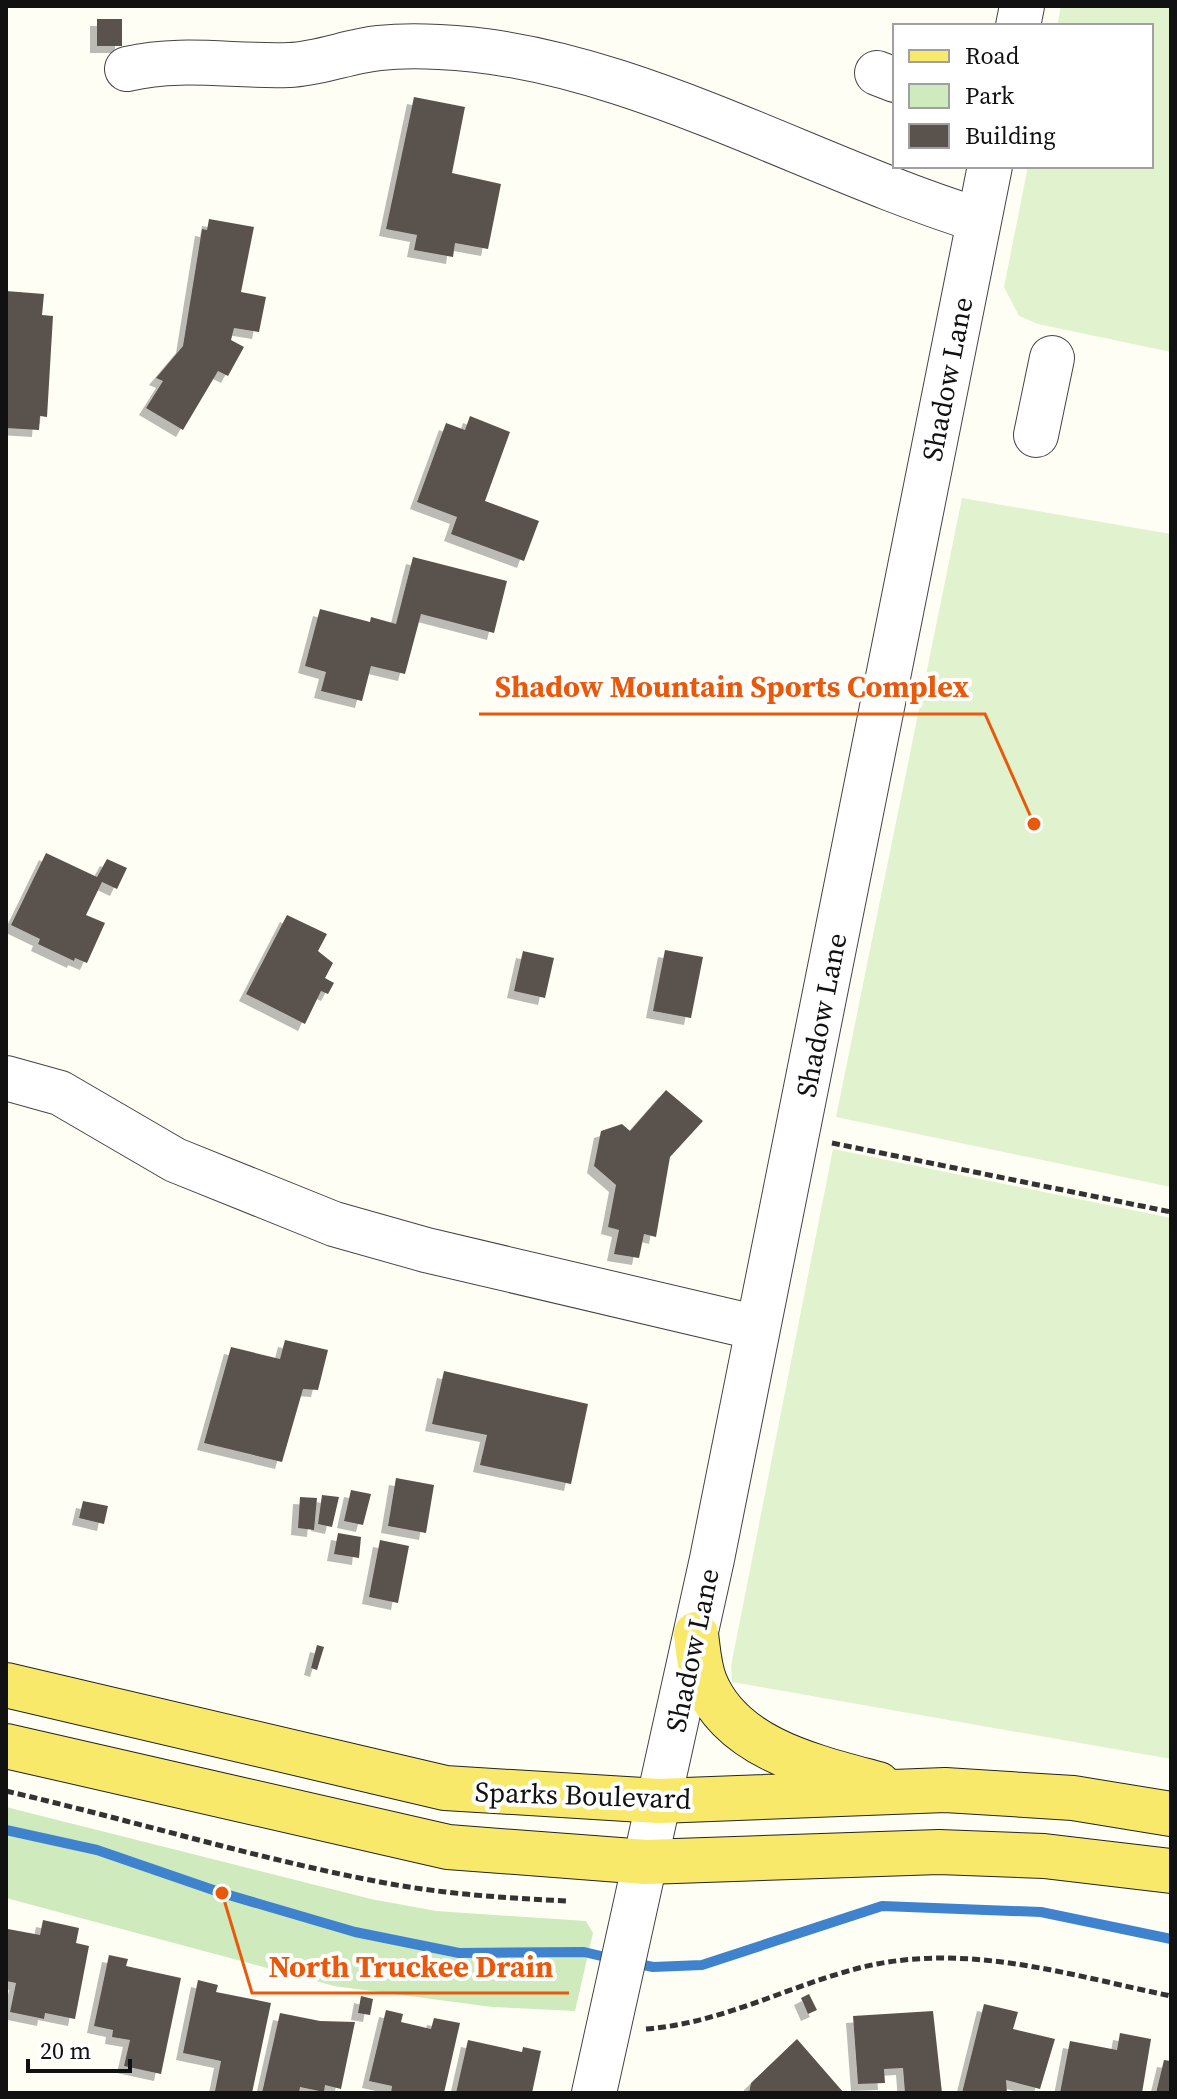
<svg xmlns="http://www.w3.org/2000/svg" width="1177" height="2099" font-family="'Source Serif 4',serif">
<defs>
<filter id="shadow"><feDropShadow dx="-7" dy="7" stdDeviation="0" flood-color="#0004"/></filter>
</defs>
<rect width="100%" height="100%" fill="#fffef5"/>
<path fill="#cfebbd" d="M6,1807L371,1899L436,1911L586,1921L593,1933L575,2011L492,2007L334,1986L6,1898Z"/>
<path fill="#e1f2cf" d="M1061,6H1171V352L1038,324L1019,316L1004,287L1028,166H1151V26H1057Z
M962,498L1171,534V1187L836,1117Z
M833,1149L1171,1218V1759L732,1682L731,1666Z"/>
<g fill="none" stroke-linecap="round" stroke-linejoin="round">
<path stroke="#3f83cf" stroke-width="10" d="M6,1830L97,1850L222,1893L355,1932L459,1953L584,1952L614,1959
M634,1963L653,1967L702,1965L882,1906L1041,1912L1171,1939"/>
</g>
<path fill="#5a534d" filter="url(#shadow)" d="M97,19H122V46H97Z
M414,97L465,107L452,173L501,184L488,249L455,243L453,257L414,250L417,235L386,229Z
M209,219L254,227L241,292L266,297L259,332L234,328L231,340L244,347L228,376L218,371L183,430L146,408L163,381L156,378L183,346L202,229L207,230Z
M6,291L44,294L42,315L53,316L47,417L40,416L39,430L6,428Z
M470,416L510,432L485,501L539,521L524,561L451,534L457,517L417,502L446,423L465,430Z
M413,557L507,581L494,633L421,614L405,674L371,666L362,701L321,691L326,672L305,666L320,609L370,622L371,617L396,624Z
M46,853L97,877L107,859L127,868L117,889L102,882L86,915L105,923L87,963L75,958L74,961L38,944L40,939L11,925Z
M287,915L327,934L318,951L333,963L325,978L334,983L328,994L321,991L305,1024L246,994Z
M665,950L703,957L691,1018L653,1011Z
M523,951L554,958L545,998L514,991Z
M666,1090L703,1121L670,1157L656,1237L644,1234L639,1258L614,1254L619,1230L608,1227L616,1185L594,1166L601,1131L622,1124L630,1131Z
M285,1340L328,1350L318,1390L303,1389L282,1462L204,1443L231,1347L280,1359Z
M444,1371L588,1404L571,1484L480,1465L487,1435L432,1424Z
M396,1478L434,1485L426,1533L388,1526Z
M351,1490L371,1494L363,1525L344,1521Z
M322,1495L339,1497L332,1527L318,1524Z
M300,1497L317,1498L314,1530L298,1528Z
M83,1501L108,1506L104,1524L79,1518Z
M338,1533L361,1537L359,1558L334,1554Z
M380,1540L409,1546L398,1603L369,1597Z
M317,1645L324,1647L317,1670L311,1668Z
M43,1920L79,1928L76,1943L89,1946L75,2019L45,2013L44,2019L10,2012L16,1983L6,1981L8,1929L40,1935Z
M109,1955L128,1959L126,1966L181,1978L161,2074L124,2066L130,2040L112,2037L113,2030L94,2026Z
M198,1980L218,1985L216,1992L271,2003L252,2093L215,2091L221,2061L183,2053Z
M809,1994L817,2010L808,2014L801,1998Z
M361,1996L373,1999L370,2015L358,2013Z
M984,2004L1018,2012L1013,2029L1055,2039L1040,2089L1006,2080L1007,2093H962Z
M386,2010L403,2014L401,2022L431,2029L434,2018L460,2023L444,2093H391L392,2086L369,2081Z
M933,2011L942,2093H905L903,2068L884,2069L885,2083L858,2084L853,2016Z
M280,2013L320,2021L355,2022L341,2089L325,2085L324,2092L300,2087L299,2093H262Z
M1120,2033L1151,2039L1142,2093H1060L1070,2041L1117,2050Z
M797,2039L844,2093H749L751,2083Z
M468,2040L522,2052L523,2047L541,2051L532,2093H456Z
M1164,2060L1171,2061V2093H1156Z"/>
<g fill="none" stroke-linecap="round" stroke-linejoin="round">
<g stroke="#444" stroke-width="46">
<path id="minor" d="M1018,26L1022,6
M127,69C183,56 233,67 289,65C319,64 349,51 379,48C398,46 420,46 439,47C620,54 807,167 979,220
M877,73L895,80
M1036,435L1052,358
M6,1078L60,1093L175,1160L334,1224L426,1250L758,1328
M594,2093L712,1559L990,166"/>
</g>
<g stroke="#222" stroke-width="46">
<path id="major" d="M696,1634C698,1649 699,1667 705,1682C732,1749 815,1767 878,1784
M6,1685L445,1788L659,1801L945,1790L1073,1798L1171,1814
M6,1746L448,1847L646,1862L939,1852L1044,1856L1171,1871"/>
</g>
<path stroke="#333" stroke-width="5" stroke-dasharray="8 4" stroke-linecap="butt" d="M832,1143L1171,1212
M6,1791C131,1820 254,1858 380,1882C442,1894 505,1898 568,1901
M646,2029C723,2023 790,1985 863,1967C967,1942 1069,1975 1171,1996"/>
<use href="#minor" stroke="#fff" stroke-width="44"/>
<use href="#major" stroke="#f9e96b" stroke-width="44"/>
</g>
<g text-anchor="middle" dominant-baseline="central" stroke-width="8" stroke-linejoin="round" paint-order="stroke">
<g font-size="28" fill="#111" stroke="#fff">
<text transform="translate(947 379) rotate(-79)">Shadow Lane</text>
<text transform="translate(821 1015) rotate(-79)">Shadow Lane</text>
<text transform="translate(692 1650) rotate(-78)">Shadow Lane</text>
<text transform="translate(583 1795) rotate(2)">Sparks Boulevard</text>
</g>
</g>
<path fill="none" stroke="#e8590c" stroke-width="3" d="M1034 824L985 714H479M222 1893L252 1993H569"/>
<g fill="#e8590c" stroke="#fff" stroke-width="3">
<circle cx="1034" cy="824" r="8"/>
<circle cx="222" cy="1893" r="8"/>
</g>
<g font-size="30" text-anchor="middle" font-weight="bold" fill="#e8590c" stroke="#fff" stroke-width="8" stroke-linejoin="round" paint-order="stroke">
<text x="732" y="697">Shadow Mountain Sports Complex</text>
<text x="411" y="1977">North Truckee Drain</text>
</g>
<rect width="1177" height="2099" fill="none" stroke="#111111" stroke-width="16"/>
<rect x="893" y="24" width="260" height="144" fill="#ffffff" stroke="#a0a0a0" stroke-width="2"/>
<rect x="909" y="50" width="40" height="12" fill="#f9e96b" stroke="#a0a0a0" stroke-width="2"/>
<text x="965" y="64" font-size="24" fill="#111111">Road</text>
<rect x="909" y="84" width="40" height="24" fill="#cfebbd" stroke="#a0a0a0" stroke-width="2"/>
<text x="965" y="104" font-size="24" fill="#111111">Park</text>
<rect x="909" y="124" width="40" height="24" fill="#5a534d" stroke="#a0a0a0" stroke-width="2"/>
<text x="965" y="144" font-size="24" fill="#111111">Building</text>
<path d="M28 2059v12h102v-12" fill="none" stroke="#111111" stroke-width="4"/>
<text x="40" y="2059" font-size="24" fill="#111111" stroke="#ffffff" stroke-width="6" paint-order="stroke">20 m</text>
</svg>
